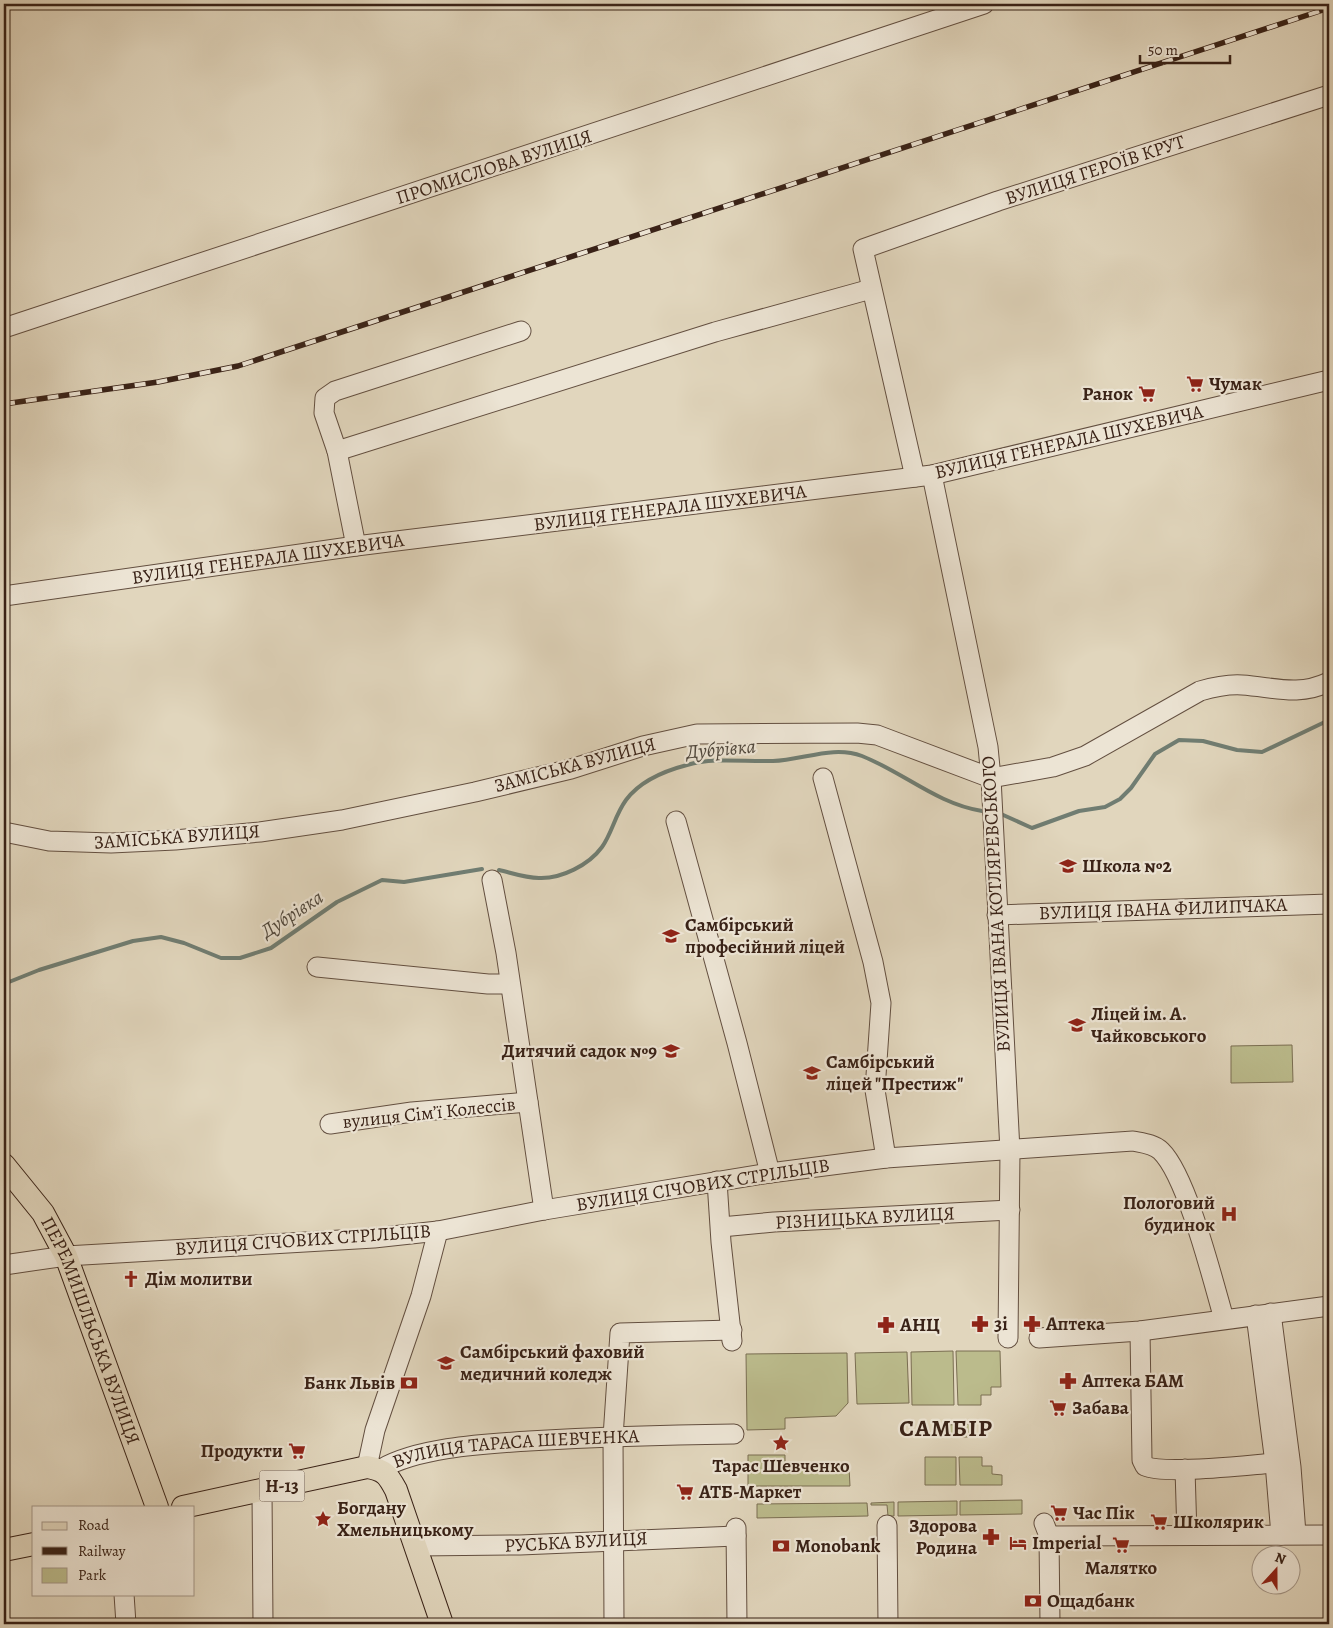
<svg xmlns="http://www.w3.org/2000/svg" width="1333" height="1628" font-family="Alegreya,serif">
<rect width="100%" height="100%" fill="#e1d6bd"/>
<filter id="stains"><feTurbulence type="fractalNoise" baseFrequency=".004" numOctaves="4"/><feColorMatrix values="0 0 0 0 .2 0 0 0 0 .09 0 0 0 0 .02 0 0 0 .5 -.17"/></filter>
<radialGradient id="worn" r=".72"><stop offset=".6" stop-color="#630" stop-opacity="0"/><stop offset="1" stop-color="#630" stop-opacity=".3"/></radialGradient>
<path fill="#bbbb8c" stroke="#7a6e52" d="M1292,1045L1293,1082L1231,1083V1046Z
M953,1351L954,1405H912L911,1352Z
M956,1351H1000L1001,1387H991V1395H981V1405H958Z
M907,1352L909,1403L857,1404L855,1353Z
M847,1353L848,1403L836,1416L785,1418V1429L747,1430L746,1354Z
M971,1424L969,1432L972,1437H944L940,1432L944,1425Z
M748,1455H785V1467H849L850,1486H748Z
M925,1457H956V1485H925Z
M959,1457H982V1466H992V1474L1002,1475V1485H960Z
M1022,1500V1514L960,1515V1501Z
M957,1501V1515L898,1516V1502Z
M894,1502V1516H888L887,1505H871V1503Z
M867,1503L868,1516L757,1518V1504Z"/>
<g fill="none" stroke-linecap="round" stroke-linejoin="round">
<path stroke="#707d72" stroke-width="4" d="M1001,814L1032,828L1079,811L1105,807L1120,799L1131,788L1155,754L1179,740L1203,741L1237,750L1262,752L1329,720
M499,870C512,873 525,878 539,878C561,879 589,865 602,847C612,833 615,815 626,800C640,781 664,771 687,765C715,757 744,762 773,761C803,760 833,745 862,756C903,772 937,804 982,811
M4,984L39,970L133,941L161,937L184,943L221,958H240L271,948L337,902L382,880L404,882L482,869"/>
<g stroke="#634f40" stroke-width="21">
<g id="minor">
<path d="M4,328L984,4"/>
<path d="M337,451L715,332L871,289"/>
<path d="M932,475L988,747L991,778L1010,1151L1008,1338"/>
<path d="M915,477L863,249L998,201L1329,95"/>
<path d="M356,546L337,451L324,413L325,398L335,391L521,331"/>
<path d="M4,596L356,546L932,475L1329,380"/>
<path d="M823,778L873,962L881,1003L875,1090L886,1158"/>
<path d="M676,821L737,1043L770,1173"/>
<path d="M4,832L49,841L111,843L175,840L260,832L342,820L475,792L571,769L643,746L697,734L857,733L877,735L991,778L1053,767L1085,756L1200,691C1214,687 1227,684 1242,685C1274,687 1297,697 1329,682"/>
<path d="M492,880L506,953L544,1210"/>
<path d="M997,915L1329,904"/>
<path d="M317,967L488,984H510"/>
<path d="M330,1124L412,1112L528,1102"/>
<path d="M717,1181L721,1242L732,1341"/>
<path d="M721,1227L774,1222L1010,1210"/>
<path d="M4,1265L66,1256L374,1238L438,1231L544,1210L770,1173L886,1158L1133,1141C1143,1143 1154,1144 1161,1151C1187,1176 1213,1281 1224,1319"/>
<path d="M1271,1313L1291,1467L1296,1534"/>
<path d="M1256,1315L1275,1463L1281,1535"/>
<path d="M1140,1331L1142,1460L1145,1466C1165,1475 1248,1465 1275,1463"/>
<path d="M1039,1338L1140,1331L1329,1306"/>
<path d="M367,1467L375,1430L421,1296L438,1231"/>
<path id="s1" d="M381,1469C419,1447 485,1444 529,1441C597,1437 666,1435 734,1434"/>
<path d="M1185,1469L1187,1535"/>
<path d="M262,1491L263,1624"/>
<path d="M1044,1523L1049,1536L1050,1624"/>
<path d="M887,1525L888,1624"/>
<path d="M736,1528L737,1624"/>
<path d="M1049,1536L1329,1535"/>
<path d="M417,1546L520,1545L736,1536"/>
<path d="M124,1594L126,1624"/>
<path d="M614,1624L613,1437L620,1333L732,1330"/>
</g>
</g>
<g stroke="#392217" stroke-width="24">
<g id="major">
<path id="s2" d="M4,1165L43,1213L66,1256L157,1507"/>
<path d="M183,1507L367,1467C385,1470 388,1475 396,1490L442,1624"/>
<path d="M4,1550L34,1544"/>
</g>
</g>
<use href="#minor" stroke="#ece4d4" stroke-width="19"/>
<use href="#major" stroke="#e1d6bd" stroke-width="22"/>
<g stroke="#392217" stroke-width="5.5">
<path id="rail" d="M4,404L158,382L238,366L1329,8"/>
</g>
<use href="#rail" stroke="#ece4d4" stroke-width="4" stroke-dasharray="11" stroke-linecap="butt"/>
</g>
<defs>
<g id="supermarket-bare" transform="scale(1.35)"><path d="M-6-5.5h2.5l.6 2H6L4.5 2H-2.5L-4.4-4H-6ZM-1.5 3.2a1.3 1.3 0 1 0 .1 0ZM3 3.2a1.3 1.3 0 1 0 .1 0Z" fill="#8f2418" stroke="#ece4d4" stroke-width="2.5" paint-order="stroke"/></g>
<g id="school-bare" transform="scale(1.35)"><path d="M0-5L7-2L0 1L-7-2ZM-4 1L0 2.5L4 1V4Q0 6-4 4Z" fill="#8f2418" stroke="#ece4d4" stroke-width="2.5" paint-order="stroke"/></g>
<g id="university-bare" transform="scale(1.35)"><path d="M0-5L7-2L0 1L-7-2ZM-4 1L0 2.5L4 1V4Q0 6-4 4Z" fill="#8f2418" stroke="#ece4d4" stroke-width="2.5" paint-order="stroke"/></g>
<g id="hospital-bare" transform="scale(1.35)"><path d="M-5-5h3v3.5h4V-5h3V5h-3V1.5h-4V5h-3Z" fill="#8f2418" stroke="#ece4d4" stroke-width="2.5" paint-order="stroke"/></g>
<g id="church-bare" transform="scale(1.35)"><path d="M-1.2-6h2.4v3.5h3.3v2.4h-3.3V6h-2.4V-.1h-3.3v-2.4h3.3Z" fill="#8f2418" stroke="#ece4d4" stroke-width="2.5" paint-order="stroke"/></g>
<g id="pharmacy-bare" transform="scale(1.35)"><path d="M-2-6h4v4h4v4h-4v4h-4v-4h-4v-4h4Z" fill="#8f2418" stroke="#ece4d4" stroke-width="2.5" paint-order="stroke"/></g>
<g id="bank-bare" transform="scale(1.35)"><path d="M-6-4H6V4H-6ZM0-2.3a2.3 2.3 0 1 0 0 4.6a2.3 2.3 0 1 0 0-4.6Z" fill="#8f2418" stroke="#ece4d4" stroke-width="2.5" paint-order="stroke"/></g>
<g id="sight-bare" transform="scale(1.35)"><path d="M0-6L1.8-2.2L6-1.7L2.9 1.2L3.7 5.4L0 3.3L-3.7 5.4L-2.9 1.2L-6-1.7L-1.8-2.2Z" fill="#8f2418" stroke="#ece4d4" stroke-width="2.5" paint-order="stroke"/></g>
<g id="hotel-bare" transform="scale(1.35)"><path d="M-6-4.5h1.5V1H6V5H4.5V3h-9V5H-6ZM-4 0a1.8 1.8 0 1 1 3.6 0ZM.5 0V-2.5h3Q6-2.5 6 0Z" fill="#8f2418" stroke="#ece4d4" stroke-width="2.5" paint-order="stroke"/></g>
</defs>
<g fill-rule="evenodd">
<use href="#supermarket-bare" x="1195" y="384"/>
<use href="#supermarket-bare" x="1147" y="394"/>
<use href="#school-bare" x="1068" y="866"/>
<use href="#university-bare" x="671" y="936"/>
<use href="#school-bare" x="1077" y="1025"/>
<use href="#school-bare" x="671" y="1051"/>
<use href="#school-bare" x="812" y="1073"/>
<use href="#hospital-bare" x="1229" y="1214"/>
<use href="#church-bare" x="131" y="1279"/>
<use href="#pharmacy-bare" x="980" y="1324"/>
<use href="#pharmacy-bare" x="1032" y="1324"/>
<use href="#pharmacy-bare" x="886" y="1325"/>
<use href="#university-bare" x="446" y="1363"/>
<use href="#pharmacy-bare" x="1068" y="1381"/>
<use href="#bank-bare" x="409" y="1383"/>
<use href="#supermarket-bare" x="1058" y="1408"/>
<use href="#sight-bare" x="781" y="1443"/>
<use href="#supermarket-bare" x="297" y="1451"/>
<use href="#supermarket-bare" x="685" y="1492"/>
<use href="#supermarket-bare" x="1059" y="1513"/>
<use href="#sight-bare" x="323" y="1519"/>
<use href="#supermarket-bare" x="1159" y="1522"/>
<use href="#pharmacy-bare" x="991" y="1537"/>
<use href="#hotel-bare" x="1018" y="1543"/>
<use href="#supermarket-bare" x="1121" y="1545"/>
<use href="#bank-bare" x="781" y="1546"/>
<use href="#bank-bare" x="1033" y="1601"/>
</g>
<g text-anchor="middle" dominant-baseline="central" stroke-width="4.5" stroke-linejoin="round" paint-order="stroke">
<rect fill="#ece4d4" stroke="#6f5c50" stroke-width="1" x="259.5" y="1470.5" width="45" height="31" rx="4"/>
<g font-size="18" font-weight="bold" fill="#392217">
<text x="282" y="1486">Н-13</text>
</g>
<g font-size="19" fill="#392217" stroke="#ece4d4">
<text transform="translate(494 167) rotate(-18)">ПРОМИСЛОВА ВУЛИЦЯ</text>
<text transform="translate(1095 170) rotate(-18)">ВУЛИЦЯ ГЕРОЇВ КРУТ</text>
<text transform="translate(1069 442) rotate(-13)">ВУЛИЦЯ ГЕНЕРАЛА ШУХЕВИЧА</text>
<text transform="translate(670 508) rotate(-7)">ВУЛИЦЯ ГЕНЕРАЛА ШУХЕВИЧА</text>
<text transform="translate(268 559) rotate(-8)">ВУЛИЦЯ ГЕНЕРАЛА ШУХЕВИЧА</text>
<text transform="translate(575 765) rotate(-15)">ЗАМІСЬКА ВУЛИЦЯ</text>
<text transform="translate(177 837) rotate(-4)">ЗАМІСЬКА ВУЛИЦЯ</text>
<text transform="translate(996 904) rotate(-93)">ВУЛИЦЯ ІВАНА КОТЛЯРЕВСЬКОГО</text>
<text transform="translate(1163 909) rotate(-2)">ВУЛИЦЯ ІВАНА ФИЛИПЧАКА</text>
<text transform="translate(429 1113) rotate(-6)">вулиця Сімʼї Колессів</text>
<text transform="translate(703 1185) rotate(-9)">ВУЛИЦЯ СІЧОВИХ СТРІЛЬЦІВ</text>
<text transform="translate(865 1218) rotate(-3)">РІЗНИЦЬКА ВУЛИЦЯ</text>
<text transform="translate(303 1240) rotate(-4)">ВУЛИЦЯ СІЧОВИХ СТРІЛЬЦІВ</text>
<text stroke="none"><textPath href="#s2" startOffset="189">ПЕРЕМИШЛЬСЬКА ВУЛИЦЯ</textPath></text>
<text stroke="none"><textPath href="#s1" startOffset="138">ВУЛИЦЯ ТАРАСА ШЕВЧЕНКА</textPath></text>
<text transform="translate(576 1542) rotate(-3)">РУСЬКА ВУЛИЦЯ</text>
</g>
<g font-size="19" font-weight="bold" fill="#392217" stroke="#ece4d4" text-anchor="start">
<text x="1209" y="384">Чумак</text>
<text x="1133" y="394" text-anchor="end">Ранок</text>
<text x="1082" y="866">Школа №2</text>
<text x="685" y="925">Самбірський<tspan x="685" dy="22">професійний ліцей</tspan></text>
<text x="1091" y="1014">Ліцей ім. А.<tspan x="1091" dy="22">Чайковського</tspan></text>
<text x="657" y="1051" text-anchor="end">Дитячий садок №9</text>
<text x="826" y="1062">Самбірський<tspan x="826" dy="22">ліцей "Престиж"</tspan></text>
<text x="1215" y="1203" text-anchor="end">Пологовий<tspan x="1215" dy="22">будинок</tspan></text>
<text x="145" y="1279">Дім молитви</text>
<text x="994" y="1324">3і</text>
<text x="1046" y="1324">Аптека</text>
<text x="900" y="1325">АНЦ</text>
<text x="460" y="1352">Самбірський фаховий<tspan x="460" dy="22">медичний коледж</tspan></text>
<text x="1082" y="1381">Аптека БАМ</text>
<text x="395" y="1383" text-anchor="end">Банк Львів</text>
<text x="1072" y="1408">Забава</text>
<text x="283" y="1451" text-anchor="end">Продукти</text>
<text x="781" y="1466" text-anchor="middle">Тарас Шевченко</text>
<text x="699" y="1492">АТБ-Маркет</text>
<text x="337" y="1508">Богдану<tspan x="337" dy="22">Хмельницькому</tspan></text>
<text x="1073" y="1513">Час Пік</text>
<text x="1173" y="1522">Школярик</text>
<text x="977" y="1526" text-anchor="end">Здорова<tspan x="977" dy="22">Родина</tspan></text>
<text x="1032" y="1543">Imperial</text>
<text x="795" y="1546">Monobank</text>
<text x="1121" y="1568" text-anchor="middle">Малятко</text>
<text x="1047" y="1601">Ощадбанк</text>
</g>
<g font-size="20" font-style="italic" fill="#50483d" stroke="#ece4d4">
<text transform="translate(721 749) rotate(-5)">Дубрівка</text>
<text transform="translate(292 914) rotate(-33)">Дубрівка</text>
</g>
<g font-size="24" font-weight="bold" letter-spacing="1" fill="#392217" stroke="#ece4d4">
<text x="946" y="1428">САМБІР</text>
</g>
</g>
<rect width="1333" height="1628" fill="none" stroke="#e1d6bd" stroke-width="20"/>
<rect x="5" y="5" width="1323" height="1618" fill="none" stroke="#392217" stroke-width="2.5"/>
<rect x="10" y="10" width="1313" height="1608" fill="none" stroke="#392217"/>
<rect x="32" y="1506" width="162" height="90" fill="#ece4d4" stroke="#a49688"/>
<rect x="42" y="1522" width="25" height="8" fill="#e1d6bd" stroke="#a49688"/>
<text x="78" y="1530" font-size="15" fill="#392217">Road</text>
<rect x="42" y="1547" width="25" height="8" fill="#392217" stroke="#a49688"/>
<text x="78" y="1556" font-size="15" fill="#392217">Railway</text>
<rect x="42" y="1568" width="25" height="15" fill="#bbbb8c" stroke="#a49688"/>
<text x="78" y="1580" font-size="15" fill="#392217">Park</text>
<g transform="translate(1276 1570) rotate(21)"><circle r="24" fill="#ece4d4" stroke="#a49688"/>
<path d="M0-4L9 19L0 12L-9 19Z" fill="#8f2418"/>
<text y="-8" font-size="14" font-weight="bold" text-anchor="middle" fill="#392217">N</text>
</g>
<path d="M1140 55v8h90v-8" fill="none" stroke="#392217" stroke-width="2.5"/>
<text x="1148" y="55" font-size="15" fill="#392217" stroke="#ece4d4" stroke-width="4" paint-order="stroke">50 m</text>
<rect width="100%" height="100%" filter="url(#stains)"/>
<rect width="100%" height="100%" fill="url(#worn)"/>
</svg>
